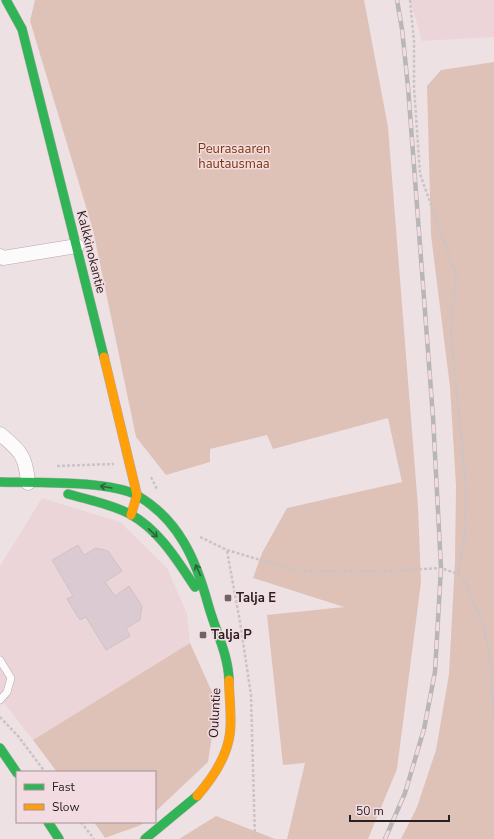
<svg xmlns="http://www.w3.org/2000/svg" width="494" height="839" font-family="'Nunito Sans',sans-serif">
<rect width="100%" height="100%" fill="#eee1e4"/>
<path fill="#ecd5d9" d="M410,0H494V37L422,41Z
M42,498L120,522L167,568L187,614L190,643L33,740L0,698V566Z"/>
<path fill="#dfc2b7" d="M35,0H364L388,127L418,507L421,582L397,769L368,839H287L305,763L283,765L267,615L344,607L253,578L262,553L287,508L402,482L388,418L273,449L267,435L210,449V462L166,475L136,437L93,230L30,21Z
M494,62V839H401L417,807L436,750L449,674L455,560L456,486L450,387L431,235L427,86L441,70Z
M190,643L217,703L208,762L155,812V772H57L33,740Z
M216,816L275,839H179Z
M94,822H144L141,825L105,838Z"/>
<path fill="#dbcad2" stroke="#ccc3c6" d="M78,545L84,555L96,548L108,551L122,571L105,582L115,596L129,586L142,606L140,620L126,628L130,636L106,650L86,617L80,620L67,599L73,596L52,560Z"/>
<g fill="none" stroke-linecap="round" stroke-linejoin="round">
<g stroke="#b4aaac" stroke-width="8">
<path id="lane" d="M0,660L11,678L7,692L0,700"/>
</g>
<g stroke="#b4aaac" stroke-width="15">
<path id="street" d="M0,256L3,258L77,246
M0,434C20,450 26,456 28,483"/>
</g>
<g stroke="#b4aaac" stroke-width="10">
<path id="fast" d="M6,0L22,29L104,357
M0,482C33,483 111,480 138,496C179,520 196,560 208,604C215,630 228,653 229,680
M68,494C89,500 111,504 130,514C159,530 177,560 195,587
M0,748L17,773
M48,822L59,839
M145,839L197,796"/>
</g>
<g stroke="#b4aaac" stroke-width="10">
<path id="slow" d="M104,357L137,495L131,515
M197,796C212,779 227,757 230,733C232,716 229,697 229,680"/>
</g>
<path stroke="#cac4c6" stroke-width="2.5" stroke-dasharray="3 2" stroke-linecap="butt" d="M410,0L414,41V87L420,174L456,274L451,331L466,489L465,535L458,574
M57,466L114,464
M151,477L157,489
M200,537L227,550L297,571H389L441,568L458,574L464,581L482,621L490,658L494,721
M227,551L240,622L251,695L255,839
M0,717L18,736L45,772
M81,822L94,839"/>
<use href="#lane" stroke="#fcfafb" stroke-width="7"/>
<use href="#street" stroke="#fcfafb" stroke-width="14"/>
<use href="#fast" stroke="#30b455" stroke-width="9"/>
<use href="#slow" stroke="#ff9f0a" stroke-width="9"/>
<g stroke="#b9b6b7" stroke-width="4.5">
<path id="rail" d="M385,839L405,793L424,729L435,672L441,568L433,417L408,87L402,29L397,0"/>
</g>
<use href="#rail" stroke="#f3dce1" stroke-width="3" stroke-dasharray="9" stroke-linecap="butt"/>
</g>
<defs><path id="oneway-shaft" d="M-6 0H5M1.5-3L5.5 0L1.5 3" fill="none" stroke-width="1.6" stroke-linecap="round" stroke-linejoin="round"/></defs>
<g stroke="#2c6339">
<use href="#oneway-shaft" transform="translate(106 487) rotate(-171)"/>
<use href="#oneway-shaft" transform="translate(153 533) rotate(44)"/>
<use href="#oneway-shaft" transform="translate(198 570) rotate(-114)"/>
</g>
<g fill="#6d6466" stroke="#f3dce1" stroke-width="1.5">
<rect x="224" y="594" width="8" height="8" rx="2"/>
<rect x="199" y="631" width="8" height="8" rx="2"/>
</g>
<g text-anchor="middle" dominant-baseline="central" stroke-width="3" stroke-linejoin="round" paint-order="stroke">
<g font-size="13" fill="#7d3808" stroke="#f3dce1">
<text x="234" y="149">Peurasaaren<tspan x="234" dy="15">hautausmaa</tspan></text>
</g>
<g font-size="13" fill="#282022" stroke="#f3dce1">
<text transform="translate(91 252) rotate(76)">Kalkkinokantie</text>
<text transform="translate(215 713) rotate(-87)">Ouluntie</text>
</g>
<g font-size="13" font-weight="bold" fill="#282022" stroke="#f3dce1" text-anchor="start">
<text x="236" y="598">Talja E</text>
<text x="211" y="635">Talja P</text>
</g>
</g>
<rect x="16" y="771" width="140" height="52" fill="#f3dce1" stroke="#a29195"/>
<rect x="24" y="784" width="20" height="6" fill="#30b455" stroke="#a29195"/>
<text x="52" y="791" font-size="12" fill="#282022">Fast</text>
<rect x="24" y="804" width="20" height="6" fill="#ff9f0a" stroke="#a29195"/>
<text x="52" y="811" font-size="12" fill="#282022">Slow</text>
<path d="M350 815v6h99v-6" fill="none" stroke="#282022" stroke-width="2"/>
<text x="356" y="815" font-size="12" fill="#282022" stroke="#f3dce1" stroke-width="3" paint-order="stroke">50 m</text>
</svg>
